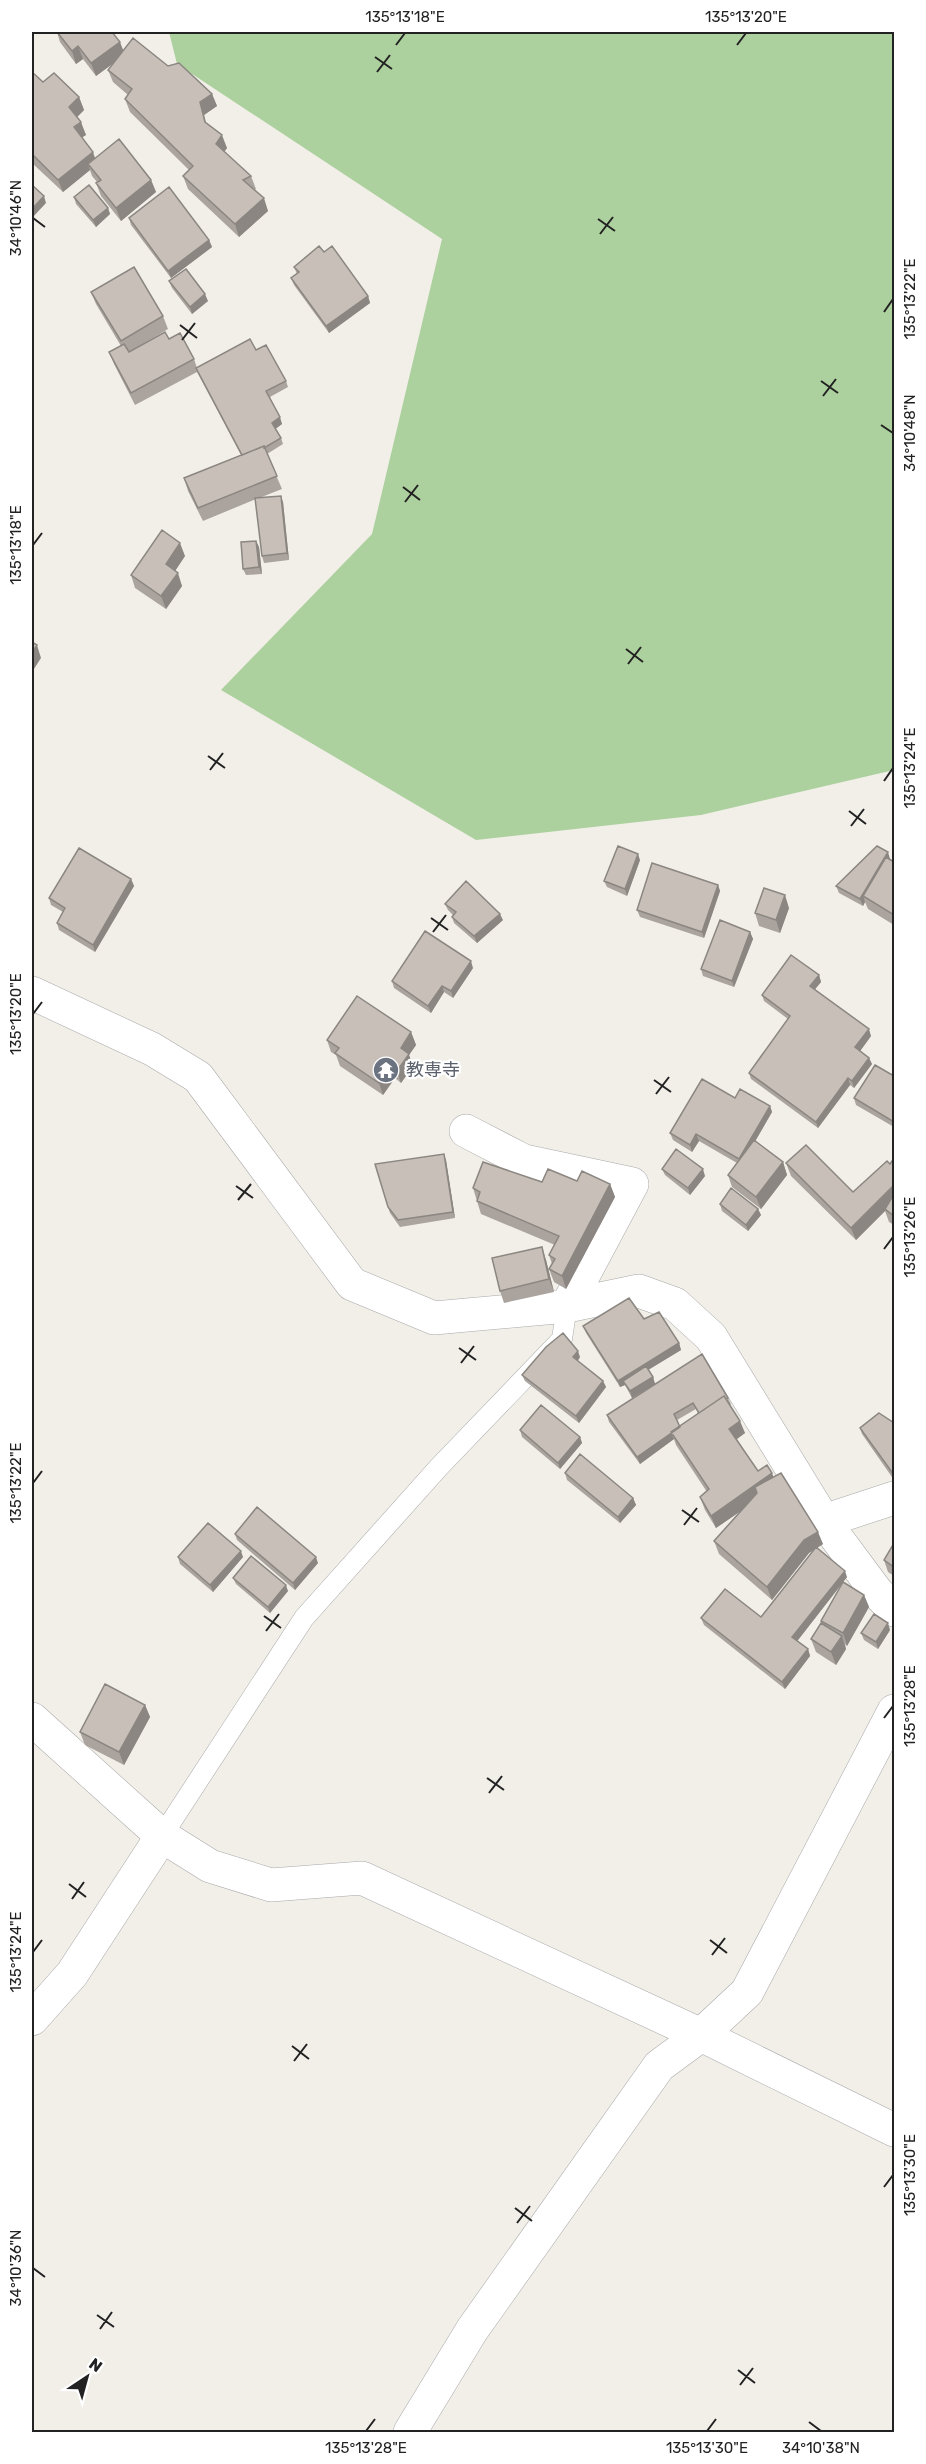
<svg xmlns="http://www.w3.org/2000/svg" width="926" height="2464" font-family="Rubik,'Noto Sans JP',sans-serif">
<rect width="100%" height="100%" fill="#f2efe9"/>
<path fill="#add19e" d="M169,32H894V770L701,815L476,840L221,690L372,534L442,239L177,64Z"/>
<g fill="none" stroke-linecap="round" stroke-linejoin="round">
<g stroke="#a9a9a9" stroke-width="21">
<path id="service" d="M162,1836L304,1618L439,1467L562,1339L567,1306"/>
</g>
<g stroke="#a9a9a9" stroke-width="34">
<path id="minor" d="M32,993L152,1049L198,1077L352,1284L434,1318L567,1306L639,1291L675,1304L711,1337L824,1521L876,1591L894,1610
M466,1131L524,1161L632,1184L567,1306
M824,1521L894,1498
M32,1719L162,1836L210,1866L271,1885L362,1878L701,2035L894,2130
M32,2019L72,1974L162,1836
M410,2432L472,2330L659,2066L701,2035L747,1992L894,1711"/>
</g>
<use href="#service" stroke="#fff" stroke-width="20"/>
<use href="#minor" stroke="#fff" stroke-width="33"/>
</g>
<path fill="#aba49e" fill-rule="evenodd" d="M57,32H112L123,50L168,66L212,94L217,106L204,115L206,123L227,148L224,152L251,176L256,189L254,190L268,211L239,237L188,189L183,176L189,170L130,112L125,99L128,95L113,82L108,70L113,63L96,76L83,59L76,64L60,42Z
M32,72L43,82L79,97L84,110L77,117L86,135L82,137L95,158L151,180L156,192L121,221L101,196L96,183L97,182L92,176L90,170L63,192L32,163Z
M74,197L108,208L110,214L96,227L76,204Z
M129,218L209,240L212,247L171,278L131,225Z
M324,252L368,296L370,303L329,333L294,285L291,278L297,274L294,267Z
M169,281L208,301L192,314L172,288Z
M91,292L163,316L168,329L129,352L169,339L194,359L197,368L256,350L286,381L288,387L270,397L282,424L275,429L281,438L283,444L267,454L282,489L259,498L283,502L289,560L264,563L262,556L256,499L203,521L188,491L184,478L241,455L197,372L135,405L114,364L109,352L121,346L96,304Z
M256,541L259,547L262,574L246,575L243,569Z
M185,556L175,571L182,586L166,609L135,588L131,575Z
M890,859L894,862V925L868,909L865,902L863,906L839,893L836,886Z
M640,860L627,896L607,887L604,881Z
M131,879L134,886L95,952L59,930L57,923L63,912L51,905L49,898Z
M718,885L720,891L704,938L640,917L637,910Z
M445,904L503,920L477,943L454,923L452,917L453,915L448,910Z
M789,908L780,933L759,926L755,913Z
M750,932L753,939L734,987L703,976L701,969Z
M473,968L453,998L444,992L431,1013L394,988L392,981Z
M819,975L821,982L814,990L871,1036L860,1051L869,1058L872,1064L854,1088L850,1085L818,1128L751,1079L749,1073L788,1019L764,1001L762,995Z
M411,1032L416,1045L409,1055L413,1066L401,1083L395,1078L383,1095L340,1066L336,1055L331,1052L327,1040Z
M894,1076V1127L856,1105L854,1098Z
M735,1098L770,1106L772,1112L755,1141L783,1162L787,1175L761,1209L732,1187L728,1175L737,1163L699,1141L692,1152L673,1140L670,1133Z
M894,1158V1225L889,1222L885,1211L856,1240L791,1176L786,1163L853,1192L890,1164Z
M446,1160L455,1218L400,1227L390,1213L388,1207Z
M662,1169L705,1176L690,1195L665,1175Z
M577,1181L610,1184L615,1197L566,1289L554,1282L549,1269L552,1264L549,1255L555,1245L481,1214L473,1188L542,1182Z
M720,1204L758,1209L761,1215L748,1231L722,1211Z
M546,1260L554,1292L504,1303L500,1291Z
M644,1319L679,1343L681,1350L648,1370L653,1377L655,1384L632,1398L625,1385L620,1387L586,1333L583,1326Z
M580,1357L578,1361L603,1381L606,1387L579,1423L525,1381L522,1375Z
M728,1398L731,1404L730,1405L745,1433L737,1439L758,1471L773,1477L823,1544L817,1548L847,1577L843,1582L864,1595L869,1607L847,1646L845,1644L846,1649L836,1665L816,1652L811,1639L822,1623L821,1621L841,1585L797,1641L808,1649L810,1656L785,1689L704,1625L701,1618L761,1617L814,1550L809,1553L772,1600L719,1554L714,1541L741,1511L716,1528L705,1510L700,1497L707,1492L676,1445L674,1439L640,1464L609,1422L607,1415ZM696,1409L698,1414L680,1427L677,1420Z
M894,1423V1480L862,1434L860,1428Z
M520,1430L580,1437L582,1443L560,1469L522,1437Z
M565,1473L633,1498L636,1505L620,1523L567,1480Z
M235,1534L318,1563L295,1590L237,1540Z
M894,1543V1576L888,1572L884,1560Z
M178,1557H243L213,1592L180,1564Z
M233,1578L288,1591L270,1613L236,1584Z
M890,1630L878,1649L864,1640L861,1633Z
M145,1705L150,1717L124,1765L85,1745L80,1732Z"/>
<path fill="#8b8681" d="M120,42L125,55L96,76L91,63Z
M78,46L83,59L76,64L72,51Z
M212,94L217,106L204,115L210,135L200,102Z
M79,97L84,110L74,120L69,107Z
M81,122L86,135L78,140L74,127Z
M222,135L227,148L220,157L216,144Z
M93,152L97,164H88L90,170L63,192L58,180Z
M151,180L156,192L121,221L116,208Z
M44,196L46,203L32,218V209Z
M264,198L268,211L239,237L235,224Z
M108,208L110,214L96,227L93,220Z
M209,240L212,247L171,278L168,271Z
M205,294L208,301L192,314L190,307Z
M368,296L370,303L329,333L326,326Z
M280,417L282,424L274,430L272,423Z
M281,496L283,502L289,560L287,553Z
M256,541L259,547L262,574L259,567Z
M180,543L185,556L171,577L166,564Z
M178,573L182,586L166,609L161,596Z
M37,645L41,658L32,672V653Z
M888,852L890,859L867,898L863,896L865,902L863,906L860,899Z
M638,854L640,860L627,896L625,889Z
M131,879L134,886L95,952L93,945Z
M718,885L720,891L704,938L702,932Z
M785,895L789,908L780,933L776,920Z
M500,914L503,920L477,943L474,936Z
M750,932L753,939L734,987L732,981Z
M471,961L473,968L453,998L451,991Z
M819,975L821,982L812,993L810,986Z
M442,986L444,992L431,1013L428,1006Z
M869,1029L871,1036L858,1054L855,1047Z
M411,1032L416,1045L409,1055L413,1066L401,1083L397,1071L401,1048Z
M869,1058L872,1064L854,1088L852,1081Z
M390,1066L395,1078L383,1095L379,1083Z
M848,1078L850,1085L818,1128L816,1122Z
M770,1106L772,1112L741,1166L739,1159Z
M696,1134L699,1141L692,1152L690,1145Z
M444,1154L446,1160L455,1218L453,1212Z
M783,1162L787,1175L761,1209L756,1197Z
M703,1169L705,1176L690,1195L688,1188Z
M610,1184L615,1197L566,1289L562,1276Z
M894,1185V1202L885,1209V1211L856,1240L851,1228Z
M758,1209L761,1215L748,1231L746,1225Z
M542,1247L546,1260L554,1292L549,1279Z
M679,1343L681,1350L625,1384L623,1381L625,1385L620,1387L618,1381Z
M578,1351L580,1357L575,1364L573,1357Z
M653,1377L655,1384L632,1398L630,1391Z
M603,1381L606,1387L579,1423L576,1416Z
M740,1421L745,1433L734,1441L729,1429Z
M671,1433L674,1439L640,1464L637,1457Z
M580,1437L582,1443L560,1469L558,1463Z
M772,1473L777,1486L716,1528L711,1516Z
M633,1498L636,1505L620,1523L618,1517Z
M818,1532L823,1544L809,1553L772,1600L767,1587L804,1540Z
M241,1551L243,1557L213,1592L210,1585Z
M316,1557L318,1563L295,1590L293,1583Z
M845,1571L847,1577L795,1644L792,1637Z
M286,1585L288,1591L270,1613L268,1607Z
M864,1595L869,1607L847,1646L843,1633Z
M888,1623L890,1630L878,1649L876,1642Z
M842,1636L846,1649L836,1665L831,1652Z
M808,1649L810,1656L785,1689L782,1682Z
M145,1705L150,1717L124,1765L119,1752Z"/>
<path fill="#c7bfb8" stroke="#8b8681" stroke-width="1.5" d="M57,32H112L120,42L91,63L78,46L72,51Z
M133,38L168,66L179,63L212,94L200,102L205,122L222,135L216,144L251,176L243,180L264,198L235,224L183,176L193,166L125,99L132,89L108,70Z
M32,72L43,82L54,73L79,97L69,107L81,122L74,127L93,152L58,180L32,154Z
M119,139L151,180L116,208L96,183L101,180L88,164Z
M32,185L44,196L32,209Z
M89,185L108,208L93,220L74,197Z
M169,187L209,240L168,271L129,218Z
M319,246L324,252L332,246L368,296L326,326L291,278L299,272L294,267Z
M134,267L163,316L121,341L91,292Z
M186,269L205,294L190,307L169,281Z
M165,332L169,339L180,333L194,359L131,393L109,352L124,344L129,352Z
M250,339L256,350L266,345L286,381L266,391L280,417L272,423L281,438L264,448V446L242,455L196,368Z
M264,446L277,476L198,508L184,478Z
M281,496L287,553L262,556L255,498Z
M162,530L180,543L166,564L178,573L161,596L131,575Z
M256,541L259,567L243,569L241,542Z
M32,642L37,645L32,653Z
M618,846L638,854L625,889L604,881Z
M877,846L888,852L860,899L836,886Z
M79,848L131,879L93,945L57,923L65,908L49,898Z
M886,857L894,862V915L863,896Z
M652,863L718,885L702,932L637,910Z
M466,881L500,914L474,936L452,917L456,912L445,904Z
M764,888L785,895L776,920L755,913Z
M720,920L750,932L732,981L701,969Z
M425,931L471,961L451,991L442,986L428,1006L392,981Z
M791,955L819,975L810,986L869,1029L855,1047L869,1058L852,1081L848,1078L816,1122L749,1073L790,1016L762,995Z
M357,996L411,1032L401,1048L409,1054L397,1071L390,1066L379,1083L335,1053L339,1048L327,1040Z
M875,1065L894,1076V1122L854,1098Z
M702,1079L735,1098L740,1089L770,1106L739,1159L696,1134L690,1145L670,1133Z
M754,1140L783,1162L756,1197L728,1175Z
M806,1145L853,1192L887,1161L890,1164L894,1158V1185L851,1228L786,1163Z
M676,1149L703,1169L688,1188L662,1169Z
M444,1154L453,1212L398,1220L388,1207L375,1164Z
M483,1162L542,1182L548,1169L577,1181L582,1171L610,1184L562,1276L549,1269L555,1259L549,1255L559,1236L477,1201L480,1192L473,1188Z
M731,1188L758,1209L746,1225L720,1204Z
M894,1194V1216L885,1209Z
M542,1247L549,1279L500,1291L492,1258Z
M629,1298L644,1319L659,1312L679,1343L618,1381L583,1326Z
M563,1333L578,1351L573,1357L603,1381L576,1416L522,1375L546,1347Z
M702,1354L728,1398L726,1399L724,1396L699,1413L693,1403L674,1414L680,1427L637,1457L607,1415Z
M646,1366L653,1377L630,1391L623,1381Z
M724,1396L740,1421L729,1429L758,1471L767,1465L772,1473L711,1516L700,1497L709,1489L671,1432Z
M541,1405L580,1437L558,1463L520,1430Z
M879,1413L894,1423V1475L860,1428Z
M580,1454L633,1498L618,1517L565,1473Z
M781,1473L818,1532L804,1540L767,1587L714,1541L757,1493L755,1487Z
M257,1507L316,1557L293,1583L235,1534Z
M208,1523L241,1551L210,1585L178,1557Z
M894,1543V1567L884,1560Z
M816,1547L845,1571L792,1637L808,1649L782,1682L701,1618L725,1589L761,1617Z
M251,1556L286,1585L268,1607L233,1578Z
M843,1582L864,1595L843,1633L821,1621Z
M874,1614L888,1623L876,1642L861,1633Z
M821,1623L842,1636L831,1652L811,1639Z
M105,1684L145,1705L119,1752L80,1732Z"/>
<path fill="none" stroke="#222" stroke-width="2" d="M396,45L405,33M737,45L746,33M375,57L392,69M377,72L390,55M33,218L45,227M598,219L615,231M600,234L613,217M884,312L893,299M180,325L197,338M182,340L195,323M821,381L838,393M823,396L836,379M881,425L893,433M403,487L420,500M405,502L418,485M33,545L42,533M626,649L643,662M628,664L641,647M208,756L225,768M210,770L223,753M884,781L893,768M849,811L866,824M851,826L864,809M431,918L448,930M433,932L446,915M33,1014L42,1002M654,1080L671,1092M656,1094L669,1077M236,1186L253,1198M238,1200L251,1184M884,1249L893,1237M459,1348L476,1360M461,1363L474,1346M33,1483L42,1471M682,1510L699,1522M684,1525L697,1508M264,1616L281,1628M266,1631L279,1614M884,1718L893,1706M487,1778L504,1790M489,1793L502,1776M69,1884L86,1897M72,1899L84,1882M710,1940L727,1953M33,1952L42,1940M712,1955L725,1938M292,2046L309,2059M294,2061L307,2044M884,2187L893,2175M515,2208L532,2221M517,2223L530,2206M33,2268L45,2277M97,2315L114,2327M100,2329L112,2312M738,2370L755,2383M740,2385L753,2368M809,2422L821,2431M366,2431L375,2419M707,2431L716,2419"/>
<defs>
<g id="temple-disc" transform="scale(1.35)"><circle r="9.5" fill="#6b7280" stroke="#fff"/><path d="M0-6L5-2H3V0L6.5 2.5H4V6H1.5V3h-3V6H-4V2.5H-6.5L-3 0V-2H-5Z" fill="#fff"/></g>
</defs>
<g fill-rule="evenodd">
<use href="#temple-disc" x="386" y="1070"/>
</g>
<g text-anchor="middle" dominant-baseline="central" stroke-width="4.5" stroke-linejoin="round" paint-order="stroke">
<g font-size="18" fill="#5b616d" stroke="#fff" text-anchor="start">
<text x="406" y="1070">教専寺</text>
</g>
</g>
<rect width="926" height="2464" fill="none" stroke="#ffffff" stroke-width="66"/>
<g transform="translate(87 2377) rotate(36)" stroke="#ffffff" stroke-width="4.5" paint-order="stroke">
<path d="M0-4.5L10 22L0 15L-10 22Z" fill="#222222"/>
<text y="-9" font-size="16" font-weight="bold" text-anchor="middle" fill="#222222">N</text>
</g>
<rect x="33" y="33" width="860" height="2398" fill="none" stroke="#222" stroke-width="2"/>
<g font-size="15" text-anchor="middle" fill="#222">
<text x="405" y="22">135°13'18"E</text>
<text x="746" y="22">135°13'20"E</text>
<text transform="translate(16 218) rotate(-90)" y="5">34°10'46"N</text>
<text transform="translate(910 299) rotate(-90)" y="5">135°13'22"E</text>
<text transform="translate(910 433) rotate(-90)" y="5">34°10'48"N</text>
<text transform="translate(16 545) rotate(-90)" y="5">135°13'18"E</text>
<text transform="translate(910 768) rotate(-90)" y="5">135°13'24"E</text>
<text transform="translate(16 1014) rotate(-90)" y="5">135°13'20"E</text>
<text transform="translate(910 1237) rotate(-90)" y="5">135°13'26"E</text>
<text transform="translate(16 1483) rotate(-90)" y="5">135°13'22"E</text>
<text transform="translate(910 1706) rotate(-90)" y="5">135°13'28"E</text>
<text transform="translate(16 1952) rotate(-90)" y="5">135°13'24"E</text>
<text transform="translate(910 2175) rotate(-90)" y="5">135°13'30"E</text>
<text transform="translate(16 2268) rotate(-90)" y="5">34°10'36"N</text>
<text x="366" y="2453">135°13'28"E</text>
<text x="707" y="2453">135°13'30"E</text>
<text x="821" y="2453">34°10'38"N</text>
</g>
</svg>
